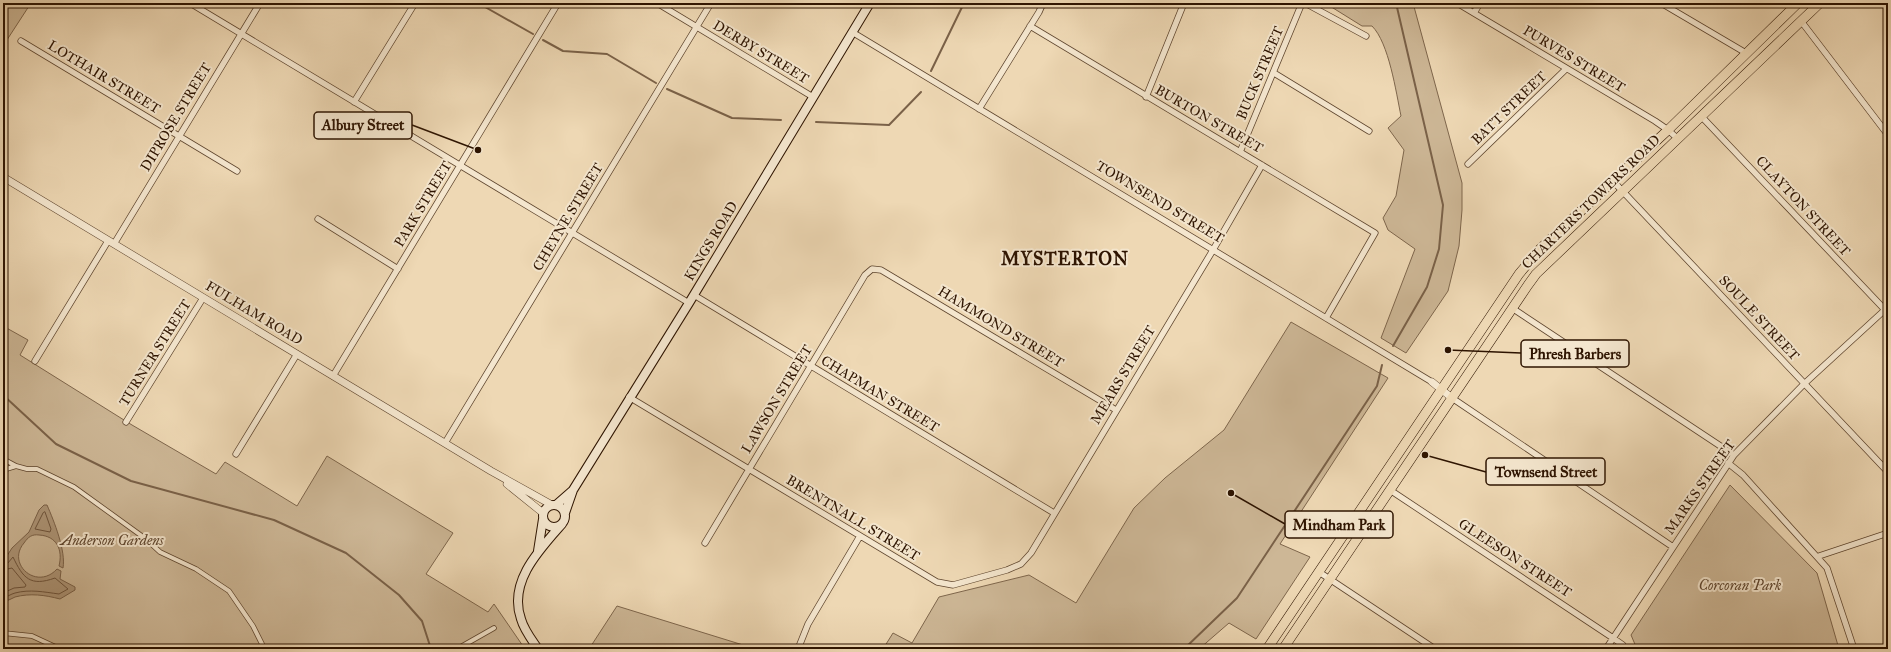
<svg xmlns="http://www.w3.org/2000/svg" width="1891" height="652" font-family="'IM FELL Great Primer',serif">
<rect width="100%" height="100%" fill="#eed8b4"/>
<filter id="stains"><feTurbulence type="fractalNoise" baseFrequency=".005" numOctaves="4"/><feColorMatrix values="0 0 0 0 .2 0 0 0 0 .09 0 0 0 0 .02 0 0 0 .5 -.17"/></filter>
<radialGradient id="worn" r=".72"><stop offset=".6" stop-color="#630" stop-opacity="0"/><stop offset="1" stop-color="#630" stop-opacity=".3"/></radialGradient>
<path fill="#cdb796" stroke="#7e664c" d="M3,3H31L3,46Z
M1325,3H1413L1462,183V210L1459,246L1448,291L1406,353L1381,338L1415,249L1388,230L1383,218L1396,196L1404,150L1388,128L1401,116C1396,92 1389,43 1372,26H1362Z
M1291,322L1388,378L1280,544L1310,557L1256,639L1229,623L1199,649H883L893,633L912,643L939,597L1029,575L1076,603L1134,508L1165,478L1224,430Z
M3,326L28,340L20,355L132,425L216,474L225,462L297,506L327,456L453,533L426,574L488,612L494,604L525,649H3Z
M1730,485L1817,573L1839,649H1637L1631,635Z
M617,606L756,649H589Z"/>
<path fill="#ad9577" stroke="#7a6148" d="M44,505H47C54,521 66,551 63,568L59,566C63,550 57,536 39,535C32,534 28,537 24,543C6,564 37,591 57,569L61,571L60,579L75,587V590L60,599C45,595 30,593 15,597C11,599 7,601 3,602V562L12,548L29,532L39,510Z"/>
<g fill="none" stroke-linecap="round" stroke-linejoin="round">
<path stroke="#6e543c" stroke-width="1" d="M45,512L51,529L50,532L35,529L43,513Z
M3,565L7,564L13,557C23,578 30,587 55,578L68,589L59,594C44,592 30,589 15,593C11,594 7,597 3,598
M3,570L12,568L26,585L25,587L14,588L3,593"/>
<path stroke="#7a6148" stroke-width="2" d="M478,3L533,34
M543,40L563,51L607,54L656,83
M931,71L964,3
M667,89L732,118L781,120
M816,122L889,125L921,92
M1393,346L1427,287L1439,249L1443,205L1396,3
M3,395L56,444L131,481L274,520L346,553L399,595L422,621L431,649
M1184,649L1237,598L1377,386L1382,365"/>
<g stroke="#5e452e" stroke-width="5.5">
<path id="pedestrian" d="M3,459L16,466L27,469H37L74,487L146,539L160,552L196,569L229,591L253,626L262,644V649
M3,470L16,466
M3,633L32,636L60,649
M457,649L494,628"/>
</g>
<g stroke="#5e452e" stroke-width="7">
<path id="minor" d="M190,3L689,303
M657,3L813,97
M1305,3L1366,36
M1457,3L1655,121L1668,130L1677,138
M1661,3L1746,53
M1474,13L1480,3
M1801,21L1888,135
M1030,26L1375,233L1326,318
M852,32L1432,382
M21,41L237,171
M1274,73L1369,131
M1146,97L1184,3
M354,102L415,3
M979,109L1039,12L1043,3
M1701,116L1888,313
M1240,152L1302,3
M1468,164L1566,69
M1612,180L1888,472
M318,219L398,269
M114,244L260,3
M694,295L1054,513
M1512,308L1734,455
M35,361L108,241
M333,376L558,3
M629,397L937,582L953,585L1007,570L1021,564L1031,553L1213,250L1262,165
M1452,398L1673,547
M126,422L203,298
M445,443L711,3
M236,454L297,354
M1728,463L1743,475L1827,568L1854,649
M1390,490L1613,638L1623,645L1624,649
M705,543L865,275L872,269L881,270L1116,410
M1819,556L1888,533
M1319,572L1435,649
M798,649L808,624L860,536
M1606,649L1734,455L1804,384L1888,307"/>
</g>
<g stroke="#5e452e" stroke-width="8">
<path id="tertiary" d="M3,177L491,471L552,505
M1432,382L1452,398
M507,484L543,513"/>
</g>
<g stroke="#2e1401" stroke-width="10">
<path id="secondary" d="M543 516a11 11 0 1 1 22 0a11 11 0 1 1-22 0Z
M556,505L572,491
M565,513L573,490L689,303L870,3
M538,551L543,519
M538,649C532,640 524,630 521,619C508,582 539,550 562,524"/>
</g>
<g stroke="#2e1401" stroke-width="10">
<path id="primary" d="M1267,649L1519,274L1540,249L1668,130L1798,3
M1283,649L1528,285L1536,274L1820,3"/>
</g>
<use href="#pedestrian" stroke="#f4e6ce" stroke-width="4"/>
<use href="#minor" stroke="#f4e6ce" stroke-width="5.5"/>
<use href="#tertiary" stroke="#f4e6ce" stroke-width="7"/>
<use href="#secondary" stroke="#f4e6ce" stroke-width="8"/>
<use href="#primary" stroke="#eed8b4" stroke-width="9"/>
</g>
<g text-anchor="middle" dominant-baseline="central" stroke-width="4" stroke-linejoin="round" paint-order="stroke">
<g font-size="14" fill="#2e1401" stroke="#f4e6ce">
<text transform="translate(761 52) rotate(31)">DERBY STREET</text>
<text transform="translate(1574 59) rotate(31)">PURVES STREET</text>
<text transform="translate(1260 73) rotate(-67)">BUCK STREET</text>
<text transform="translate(104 77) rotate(31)">LOTHAIR STREET</text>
<text transform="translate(1509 108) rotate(-44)">BATT STREET</text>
<text transform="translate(176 117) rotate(-59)">DIPROSE STREET</text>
<text transform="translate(1209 119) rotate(30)">BURTON STREET</text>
<text transform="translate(1160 202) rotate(31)">TOWNSEND STREET</text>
<text transform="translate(1591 202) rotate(-44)">CHARTERS TOWERS ROAD</text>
<text transform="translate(423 204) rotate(-59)">PARK STREET</text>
<text transform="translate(1803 206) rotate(47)">CLAYTON STREET</text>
<text transform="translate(568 217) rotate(-59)">CHEYNE STREET</text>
<text transform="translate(711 241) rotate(-59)">KINGS ROAD</text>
<text transform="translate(254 313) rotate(31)">FULHAM ROAD</text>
<text transform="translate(1759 318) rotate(47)">SOULE STREET</text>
<text transform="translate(1001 327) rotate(31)">HAMMOND STREET</text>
<text transform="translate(155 353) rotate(-58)">TURNER STREET</text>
<text transform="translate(1123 375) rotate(-59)">MEARS STREET</text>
<text transform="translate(880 394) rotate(31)">CHAPMAN STREET</text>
<text transform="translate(777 399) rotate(-59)">LAWSON STREET</text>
<text transform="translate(1700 487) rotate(-55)">MARKS STREET</text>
<text transform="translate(853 518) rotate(31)">BRENTNALL STREET</text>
<text transform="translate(1515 558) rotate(33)">GLEESON STREET</text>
</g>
<g font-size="14" font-style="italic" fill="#5e452e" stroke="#f4e6ce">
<text x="112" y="540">Anderson Gardens</text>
<text x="1740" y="585">Corcoran Park</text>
</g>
<g font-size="18" font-weight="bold" letter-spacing="1" fill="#2e1401" stroke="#f4e6ce">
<text x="1065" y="259">MYSTERTON</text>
</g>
</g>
<path fill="none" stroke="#2e1401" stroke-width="1.5" d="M478 150L412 125M1448 350L1521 353M1425 455L1486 472M1231 493L1285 524"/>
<g fill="#2e1401" stroke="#f4e6ce" stroke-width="1.5">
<circle cx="478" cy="150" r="4"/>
<circle cx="1448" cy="350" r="4"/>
<circle cx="1425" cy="455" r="4"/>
<circle cx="1231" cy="493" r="4"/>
</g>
<g fill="#f4e6ce" stroke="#2e1401" stroke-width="1.5">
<rect x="314" y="112" width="98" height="27" rx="4"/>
<rect x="1521" y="340" width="108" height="27" rx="4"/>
<rect x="1486" y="458" width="119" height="27" rx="4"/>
<rect x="1285" y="511" width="108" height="27" rx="4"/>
</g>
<g font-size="15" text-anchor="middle" font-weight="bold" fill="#2e1401">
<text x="363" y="130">Albury Street</text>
<text x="1575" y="359">Phresh Barbers</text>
<text x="1546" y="477">Townsend Street</text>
<text x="1339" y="530">Mindham Park</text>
</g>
<rect width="1891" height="652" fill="none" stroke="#eed8b4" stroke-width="16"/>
<rect x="4" y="4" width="1883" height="644" fill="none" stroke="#2e1401" stroke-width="2"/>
<rect x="8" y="8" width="1875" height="636" fill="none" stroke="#2e1401"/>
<rect width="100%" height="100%" filter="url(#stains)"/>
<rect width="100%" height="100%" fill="url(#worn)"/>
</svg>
